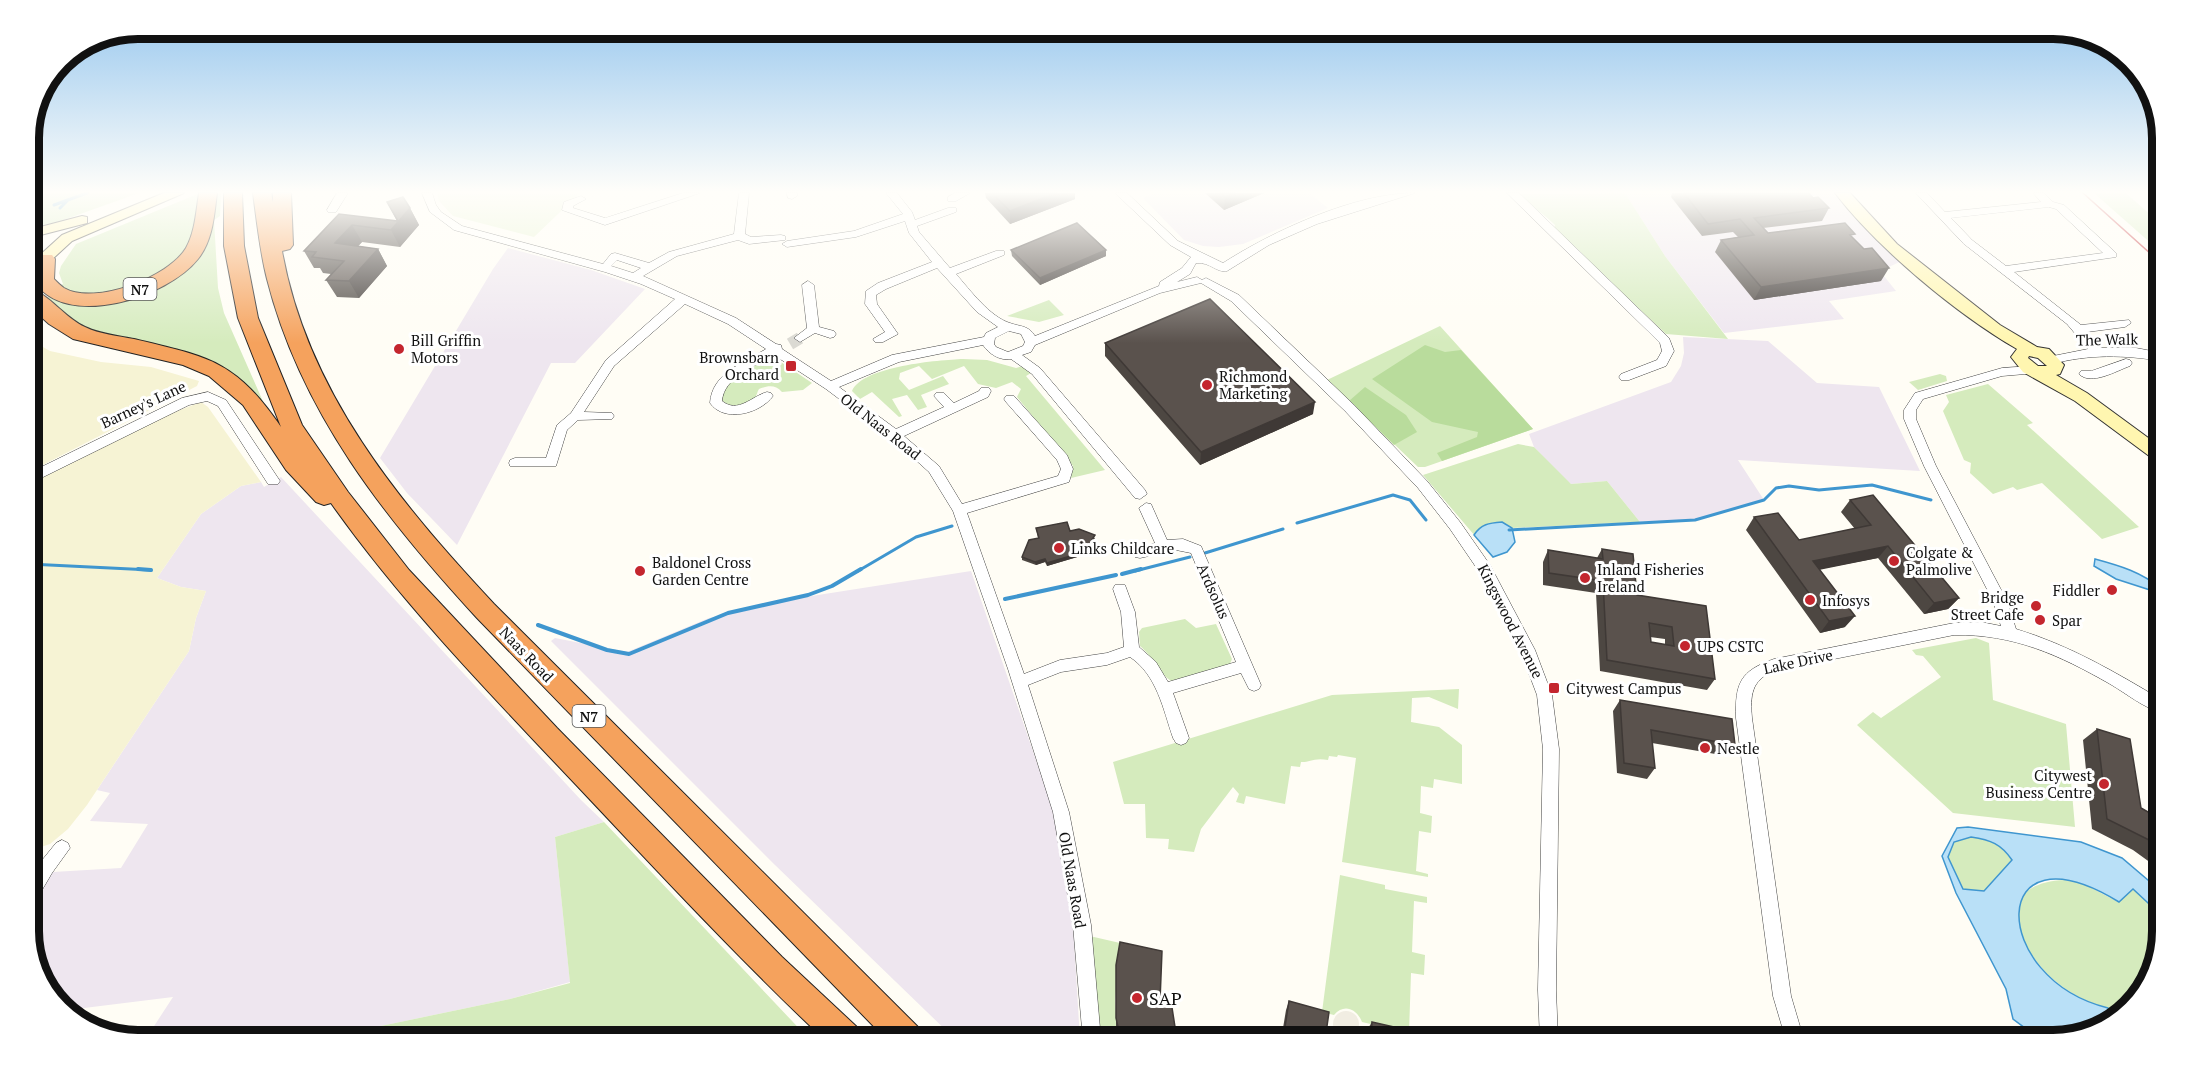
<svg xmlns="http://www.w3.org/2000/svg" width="2191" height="1069" font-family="'PT Serif',serif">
<rect width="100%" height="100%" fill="#fffdf5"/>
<path fill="#eee6ef" d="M1154,193H1309L1328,208L1243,244L1219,247L1203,246L1184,240L1143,198Z
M1625,193H1839L1904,260L1880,271L1896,291L1829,301L1844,319L1724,333L1665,256Z
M508,248L591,270L645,289L575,363H551L457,545L407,493L380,458L493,269Z
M1683,337L1768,341L1817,383L1879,387L1920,471L1738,460L1764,500L1695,520L1640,522L1607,481L1571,484L1564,479L1534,447L1529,434L1671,382L1681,366L1684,353Z
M281,477L581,800L604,822L555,837L570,982L510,999L314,1040H145L173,997L68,1010L47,992L29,938V910L53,872L121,868L148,824L90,821L110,793L97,790L189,651L196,618L206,591L181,587L157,578L201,514L241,486L261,482L264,487Z
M971,571L1056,818L1073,923L1080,1040H956L775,865L551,641L555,638L627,652L709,618L799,598Z"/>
<path fill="#f6f3d4" d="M29,339L50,351L101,362L151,367L199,381L197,386L29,472Z
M201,402L208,407L261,482L241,486L201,514L157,578L181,587L206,591L196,618L189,651L87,805L68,829L50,844L29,851V483L133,428Z"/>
<path fill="#d5ebbd" d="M45,193H139L55,223L29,227V201Z
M200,193L192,241L179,263L126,291L78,295L58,286L63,284L59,273L61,266L76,244Z
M212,193H221L220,216L214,220L218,288L224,313L265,406L242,380L214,364L91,333L43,300L50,296L70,304L182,271Z
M1625,193L1665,256L1728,339L1666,334L1554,229L1555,225C1543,213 1530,206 1520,194Z
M2094,193H2126L2162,225V253Z
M1049,300L1064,315L1039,322L1007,316Z
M1440,326L1533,429L1425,467H1418L1327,380Z
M772,356L812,383L803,390L782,392C775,384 767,386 759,389C757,392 757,395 755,398C749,409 727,408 721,399C726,375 753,369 772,356Z
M963,359L987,360L1016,368L1023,366L1031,373L1026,376L1105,470L1071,478L1073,466L1017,397L1021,389L1012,382L996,388L978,384L964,366L932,379L919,366L900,373L899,379L909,390L943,376L949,384L921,395L927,407L918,410L907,395L892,399L902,416L899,417L872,392L860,399L852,391C863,366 939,360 963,359Z
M1940,374L1946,376L1947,381L1918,390L1909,382Z
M1988,384L2033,423L2027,425L2139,527L2102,539L2042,483L2017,490L2013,487L1993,494L1970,473L1971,463L1964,460L1943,411L1949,402L1946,395Z
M1518,444L1534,447L1571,484L1607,481L1640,522L1512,528L1515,542L1507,552L1493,557L1423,475Z
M1185,619L1196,628L1216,624L1232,659L1230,664L1172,681C1163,678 1151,655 1140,646L1139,632L1142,628Z
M1976,638L1989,643L1993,700L2066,724L2075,827L1953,813L1857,725L1873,712L1881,718L1941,677L1923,656L1916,655L1912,650Z
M1459,689L1458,709L1429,697L1412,698L1411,722L1439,727L1462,745V784L1434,779L1433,788L1421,786L1420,813L1432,816L1431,833L1419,831L1416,871L1428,874V877L1342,862L1356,758L1338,755L1337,757L1329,756L1328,760C1314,757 1308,763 1301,762L1300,767L1291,766L1285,804L1246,796L1244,804L1236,802L1239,794L1233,787L1201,829L1194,852L1168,849L1169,839L1146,838L1145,804H1124L1113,762L1332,695Z
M604,822L810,1040H314L510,999L570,983L555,837Z
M1971,837C1991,840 2001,844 2012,861L1984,891L1963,889L1948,857L1954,842Z
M1340,875L1385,885V889L1427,897V903L1414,901L1412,952L1425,955L1424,975L1411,973L1409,1033L1362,1022C1357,1009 1344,1003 1334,1015L1322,1012Z
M2065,880L2082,883L2118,902L2133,889L2162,916V931L2151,979L2114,1022L2109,1024L2107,1008C2088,1003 2069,993 2054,980C2016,946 1990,883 2065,880Z
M1094,937L1120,943L1115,1001L1118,1040H1098L1090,938Z"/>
<path fill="#b9dc9c" d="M1425,345L1445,352L1461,350L1533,429L1442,461L1437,453L1477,437L1478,432L1432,422L1372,379Z
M1365,387L1406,415L1417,432L1394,445L1349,401Z"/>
<path fill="#e6f2cf" d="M437,193H580L534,237L453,216L439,201Z"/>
<path fill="#f1ede2" d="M1333 1024a13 13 0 1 1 26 0a13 13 0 1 1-26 0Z"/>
<path fill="#b9e0f7" stroke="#3f96cf" stroke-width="1.5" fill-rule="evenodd" d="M1502,522L1512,528L1515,542L1507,552L1493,557L1474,535C1481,524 1489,523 1502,522Z
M2095,559C2121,566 2141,572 2162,589V601L2153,591L2116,579L2094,566Z
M1968,827L2081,842L2122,858L2162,892V916L2133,889L2119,902C1987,821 1988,978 2108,1008L2109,1024L2053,1040H2041L2013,1019L2006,989L1956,893L1942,856L1957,828ZM1971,837C1991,840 2001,844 2012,860L1984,891L1963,889L1948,857L1954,842Z"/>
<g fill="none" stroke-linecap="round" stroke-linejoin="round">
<path stroke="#3f96cf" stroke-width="3" d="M54,205L87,193
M60,208L68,200
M1297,523L1393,495L1410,500L1426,520
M1509,530L1695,520L1764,500L1776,488L1789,486L1819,490L1872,485L1931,500
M1205,553L1283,529
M29,564L151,570
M858,571L916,537L952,526
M1135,571L1190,557"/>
<path stroke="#3f96cf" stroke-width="4" d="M138,569L151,570
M1122,574L1141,569
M1005,599L1116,575
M538,625L607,650L629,654L728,613L808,595L832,586L861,569"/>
<path stroke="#dbdad3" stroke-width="12" stroke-dasharray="12 6" stroke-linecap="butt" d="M790,344L800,338"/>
<g stroke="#444" stroke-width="1">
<path id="street" d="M337,193H348L336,212H328L327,210Z
M422,193H432L436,205L441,212L462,226L603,264L611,254L615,253L649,263L669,252L734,234L739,193H749L745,234L751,237L781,235L785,236V240L749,244L738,240L677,256L643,276L736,318L776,344L781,345L782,349L831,381L892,355L984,337L986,333L998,327L977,312L937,268L886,289L876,295L877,304L898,334L883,342H875L873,339L885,332L865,304L866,291L878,283L932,262L909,233L905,221L856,237L787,247L782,244L787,241L854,231L903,214L886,193H897L912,212L915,220L948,208H956V212L917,226L919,232L950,268L996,251H1004V255L956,274C970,290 990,317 1010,323C1021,327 1028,325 1035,336L1159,286L1160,282L1182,268L1191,257L1170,245L1115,193H1127L1178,241L1223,263C1273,231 1355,193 1415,193L1317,224L1269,245L1227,271C1216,273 1211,262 1196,263L1190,274L1177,282L1197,277L1202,280L1206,278L1239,295L1354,405L1427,481L1460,522L1490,565L1535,650L1552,695L1559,749L1556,990L1558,1040H1540L1538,990L1543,749L1537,695L1520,650L1480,573L1450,529L1418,488L1345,411L1231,301L1201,283L1160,293L1035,345L1031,352L1022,355L1040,368L1145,490L1147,494L1140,499L1135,498L1032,374L1011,359C1000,361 989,354 983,345L899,362L839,387L896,429L944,407L934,396L936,393H944L954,403L979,391L981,388H989L991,391L988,397L904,436L939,466L962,504L1058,476L1061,469L1057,460L1006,402L1004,399L1006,396H1014L1067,455L1073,469L1069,482L967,513L1024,674L1060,660L1107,653L1124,647L1121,612L1113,589L1115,585H1125L1135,612L1139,647L1156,662L1168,682L1236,662L1191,553L1176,550L1140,558L1135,557L1133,553L1135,549L1155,543L1139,508L1146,503L1151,504L1167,540L1183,539L1201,546L1261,685L1259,689L1254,691L1249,689L1241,673L1173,693L1189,738L1186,743L1181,745L1176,743L1173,738C1163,709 1157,675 1130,657L1107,665L1061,672L1028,685L1069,812L1091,925L1101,1040H1083L1073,925L1053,812L1008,669L953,511L929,472L891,438L826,389L774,355C755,366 724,377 722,401C738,414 752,396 767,392L771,393L773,396C760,414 724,423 710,403C712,373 743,363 766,349L728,324L685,304L614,366L584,412L612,413L614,416L612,419L578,420L567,430L556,466H510L509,463L510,460L515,458H546L557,425L571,413L606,360L675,299L641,284L605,272L454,230L430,212ZM617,260L641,268L633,273L611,266ZM1009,331L1021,334L1025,342L1023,346L1008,352L996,347L994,344L995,338Z
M683,193H700L605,225L562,210L564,202L581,196L586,199L573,206V208L605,218Z
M787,193H797V196L792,199L788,198Z
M955,193H970L956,201H948V197Z
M1507,193H1519L1669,338L1674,351L1666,366L1629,380H1621L1619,377L1621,374L1657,360L1662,351L1660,343Z
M1916,193H1927L1945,212L2041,202L2033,193H2044L2053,202L2064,205L2116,253V257L2014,272L2081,325L2129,320L2131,323L2125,327L2087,332L2100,348H2136L2162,353V361C2124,355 2089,354 2052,364L2048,363L2046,360L2048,357L2088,349L2067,324L1964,244ZM2049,207L2056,209L2103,253L2006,266L1972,240L1951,218Z
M808,281L814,285L819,327L834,331L836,334L834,337L830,338L815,333L800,342L794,338L807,328L802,285Z
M2126,359L2130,360L2132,363L2130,366C2116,371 2091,386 2079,374L2081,371H2091Z
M2033,366L2039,370L2037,373L2002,376L1923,399L1916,410V419L1936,466L2007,601L2016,629C2069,645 2115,672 2162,700V713C2144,708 2127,694 2110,684C2059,655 2014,634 1954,635L1774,671C1751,680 1750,696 1752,718L1791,996L1804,1040H1786L1773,996L1736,718C1735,683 1740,671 1774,659L1954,623L1981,622L2001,626L1993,601L1924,466L1904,419V410L1915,393L2002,368Z
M208,392L226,400L280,481L278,484H268L218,406L207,401L189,405L29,484V473L182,398Z
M62,840L68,843L70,848L52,873L35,902L29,904V881L34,873L29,872V856L43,859L56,843Z"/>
</g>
<g stroke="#333" stroke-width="2">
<path id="secondary" d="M29,193H42L29,200Z
M164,193H184L72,241L34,276L29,278V265L62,235Z
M1835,193H1850L1897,244L2000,325L2037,347L2049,349L2064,365L2060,374L2056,375L2087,393L2162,448V463L2156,461L2075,401L2023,372L2011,357L2017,349C1957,314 1878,249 1835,193ZM2029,356L2038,358L2047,366H2038L2028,358Z
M82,216L87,217V223L29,238V230Z"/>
</g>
<g stroke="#222" stroke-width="2">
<path id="highway" d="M199,193H217C214,216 213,240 198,259C168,297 66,331 34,281L35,259L38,255H52L55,259L54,279C57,282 61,286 64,288C95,306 169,277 186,248C195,232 196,212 199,193Z
M224,193H242L244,246L258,318L302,425L348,492L409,570L557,728L782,957L859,1029L864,1040H825C740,960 661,875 581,790C494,698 404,606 331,503L324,505L316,502L286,470L243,405L209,376L183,365L73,339L49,324L29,306V288C49,294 65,318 85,327C99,334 118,336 134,339C209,357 235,360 281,427L238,318L224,246Z
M253,193H271L273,202V193H291L293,245L290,249L282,251C307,392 399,502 494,604L920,1029L925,1040H887L477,618C386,519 301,413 267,279C260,252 257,222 253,193Z"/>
</g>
<use href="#street" fill="#fff" fill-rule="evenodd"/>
<use href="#secondary" fill="#fff6b0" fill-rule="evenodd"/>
<use href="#highway" fill="#f5a25d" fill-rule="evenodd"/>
<path stroke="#c4262e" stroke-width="1.5" d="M2083,193L2162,264"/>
</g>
<path fill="#4d4742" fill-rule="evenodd" d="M985,193H1075V199L1010,224L986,198Z
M1205,193H1264L1224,210Z
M1672,193H1809L1813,198L1829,208L1822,221L1763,228L1768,233L1853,238L1881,281L1754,300L1715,252L1721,240L1738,237L1733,232L1702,236L1671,197Z
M387,202L410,208L419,225L400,247L362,242L358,246L378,249L387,266L359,298L337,297L326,280L331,274L323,273L320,268H314L304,251L339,214L397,221Z
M1011,250L1106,256L1040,285L1012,256Z
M1105,343L1313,414L1200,465L1105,356Z
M1850,500L1959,598L1948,609L1924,614L1878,558L1820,569L1845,627L1820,633L1746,530L1754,517L1799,540L1855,529L1841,512Z
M1036,528L1070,531L1095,538L1092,543L1094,552L1047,566L1045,562L1036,565L1022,560V557L1038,538Z
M1602,549L1637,595L1706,606L1715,679L1707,690L1600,671L1596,593L1543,585V562L1548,550L1597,558ZM1650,637L1665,639V645L1651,642Z
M1620,700L1735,745L1727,756L1652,743L1655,768L1647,779L1617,773L1613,711Z
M2097,729L2141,808L2158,817L2162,814V871L2133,850L2092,829L2083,740Z
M1116,965L1160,1001L1175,1027L1174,1035L1166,1037L1167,1040H1119L1116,1026Z
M1289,1001L1325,1040H1281L1286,1010Z
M1372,1022L1411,1040H1367V1030Z"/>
<path fill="#3f3936" d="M1056,193H1075V199L1010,224V211Z
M1235,193H1264L1224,210L1225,197Z
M410,208L419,225L400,247L391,230Z
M352,225L362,242L345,260L335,243Z
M378,249L387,266L359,298L349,281Z
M1106,250V256L1040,285V278Z
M1889,268L1881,281L1754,300L1761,287Z
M1315,402L1313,414L1200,465L1201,452Z
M1888,546L1878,558L1804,573L1813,561Z
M1094,549V552L1047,566V563Z
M1045,559V562L1036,565L1035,562Z
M1959,598L1948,609L1924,614L1934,603Z
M1855,616L1845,627L1820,633L1829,621Z
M1175,1027L1174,1035L1163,1037L1164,1029Z"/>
<path fill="#5a524d" stroke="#3f3936" stroke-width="1.5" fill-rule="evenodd" d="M992,193H1056L1010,211Z
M1221,193H1235L1225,197Z
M1684,193H1809L1813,198L1818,197L1829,208L1754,218L1768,233L1845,223L1855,234L1850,235L1864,249L1872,248L1889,268L1761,287L1721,240L1754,235L1740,219L1708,224Z
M403,197L410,208L391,230L352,225L335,243L378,249L349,281L326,280L344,261L312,257L316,252L304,251L339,214L398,221L387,202Z
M1077,223L1106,250L1040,278L1011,250Z
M1210,299L1315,402L1201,452L1105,343Z
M1873,495L1959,598L1934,603L1888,546L1813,561L1855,616L1829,621L1754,517L1778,513L1799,540L1871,525L1850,500Z
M1067,522L1070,531L1079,529L1095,535L1091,541L1094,549L1047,563L1045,559L1035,562L1022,557L1029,540L1039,538L1036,528Z
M1602,549L1633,554L1637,595L1706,606L1715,679L1607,660L1603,581L1549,573L1548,550L1603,559ZM1649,623L1672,627L1674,646L1651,642Z
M1620,700L1732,719L1735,745L1651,730L1655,768L1624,763Z
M2097,729L2130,739L2141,808L2160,819L2162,814V850L2149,840L2107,819Z
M1120,942L1162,951L1160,1001H1171L1175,1027L1164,1029L1167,1040H1121L1116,1018V965Z
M1289,1001L1329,1012L1325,1040H1283Z
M1372,1022L1412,1031L1411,1040H1371Z"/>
<linearGradient id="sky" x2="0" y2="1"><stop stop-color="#95c6ee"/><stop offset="0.56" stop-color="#fffefa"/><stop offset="1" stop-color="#fffefa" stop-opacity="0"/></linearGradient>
<rect width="2191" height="343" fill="url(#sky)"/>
<g fill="#c4262e" stroke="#fff" stroke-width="2">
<circle cx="399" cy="349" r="6"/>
<rect x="785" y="360" width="12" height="12" rx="3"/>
<circle cx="1207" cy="385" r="6"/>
<circle cx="1059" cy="548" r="6"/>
<circle cx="1894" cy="561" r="6"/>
<circle cx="640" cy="571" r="6"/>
<circle cx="1585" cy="578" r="6"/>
<circle cx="2112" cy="590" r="6"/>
<circle cx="1810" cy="600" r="6"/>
<circle cx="2036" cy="606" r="6"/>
<circle cx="2040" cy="620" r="6"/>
<circle cx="1685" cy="646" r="6"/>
<rect x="1548" y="682" width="12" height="12" rx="3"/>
<circle cx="1705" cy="748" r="6"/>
<circle cx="2104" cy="784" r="6"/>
<circle cx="1137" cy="998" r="6"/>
</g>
<g text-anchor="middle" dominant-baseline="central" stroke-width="6" stroke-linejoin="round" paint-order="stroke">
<g fill="#fff" stroke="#585858" stroke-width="1.5">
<rect x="123.5" y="278" width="33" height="22" rx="4.5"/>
<rect x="572.5" y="705" width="33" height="22" rx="4.5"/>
</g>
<g font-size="14" font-weight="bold" fill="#111">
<text x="140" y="289">N7</text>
<text x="589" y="716">N7</text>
</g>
<g font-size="15" fill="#111" stroke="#fff">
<text transform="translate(2107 339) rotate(-1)">The Walk</text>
<text transform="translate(143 404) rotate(-25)">Barney's Lane</text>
<text transform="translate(881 426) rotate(38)">Old Naas Road</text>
<text transform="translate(1214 591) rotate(66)">Ardsolus</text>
<text transform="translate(1511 621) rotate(63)">Kingswood Avenue</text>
<text transform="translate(527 654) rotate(46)">Naas Road</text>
<text transform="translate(1798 661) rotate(-12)">Lake Drive</text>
<text transform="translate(1073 880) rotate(80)">Old Naas Road</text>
</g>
<g font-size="15" fill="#111" stroke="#fff" text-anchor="start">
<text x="411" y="340">Bill Griffin<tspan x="411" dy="17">Motors</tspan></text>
<text x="779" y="357" text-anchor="end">Brownsbarn<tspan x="779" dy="17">Orchard</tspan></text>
<text x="1219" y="376">Richmond<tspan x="1219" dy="17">Marketing</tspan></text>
<text x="1071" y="548">Links Childcare</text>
<text x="1906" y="552">Colgate &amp;<tspan x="1906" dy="17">Palmolive</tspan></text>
<text x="652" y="562">Baldonel Cross<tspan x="652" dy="17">Garden Centre</tspan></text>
<text x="1597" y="569">Inland Fisheries<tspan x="1597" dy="17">Ireland</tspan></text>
<text x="2100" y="590" text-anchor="end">Fiddler</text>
<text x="2024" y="597" text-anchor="end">Bridge<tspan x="2024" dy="17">Street Cafe</tspan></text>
<text x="1822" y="600">Infosys</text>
<text x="2052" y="620">Spar</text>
<text x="1697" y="646">UPS CSTC</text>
<text x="1566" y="688">Citywest Campus</text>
<text x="1717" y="748">Nestle</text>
<text x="2092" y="775" text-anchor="end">Citywest<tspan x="2092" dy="17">Business Centre</tspan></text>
</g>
<g font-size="18" fill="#111" stroke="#fff" text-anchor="start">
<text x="1149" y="998">SAP</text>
</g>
</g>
<path d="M0 0H2191V1069H0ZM138 39H2053A99 99 0 0 1 2152 138V931A99 99 0 0 1 2053 1030H138A99 99 0 0 1 39 931V138A99 99 0 0 1 138 39Z" fill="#fff" fill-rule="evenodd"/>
<path fill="none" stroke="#111" stroke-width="8" d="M138 39H2053A99 99 0 0 1 2152 138V931A99 99 0 0 1 2053 1030H138A99 99 0 0 1 39 931V138A99 99 0 0 1 138 39Z"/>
</svg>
